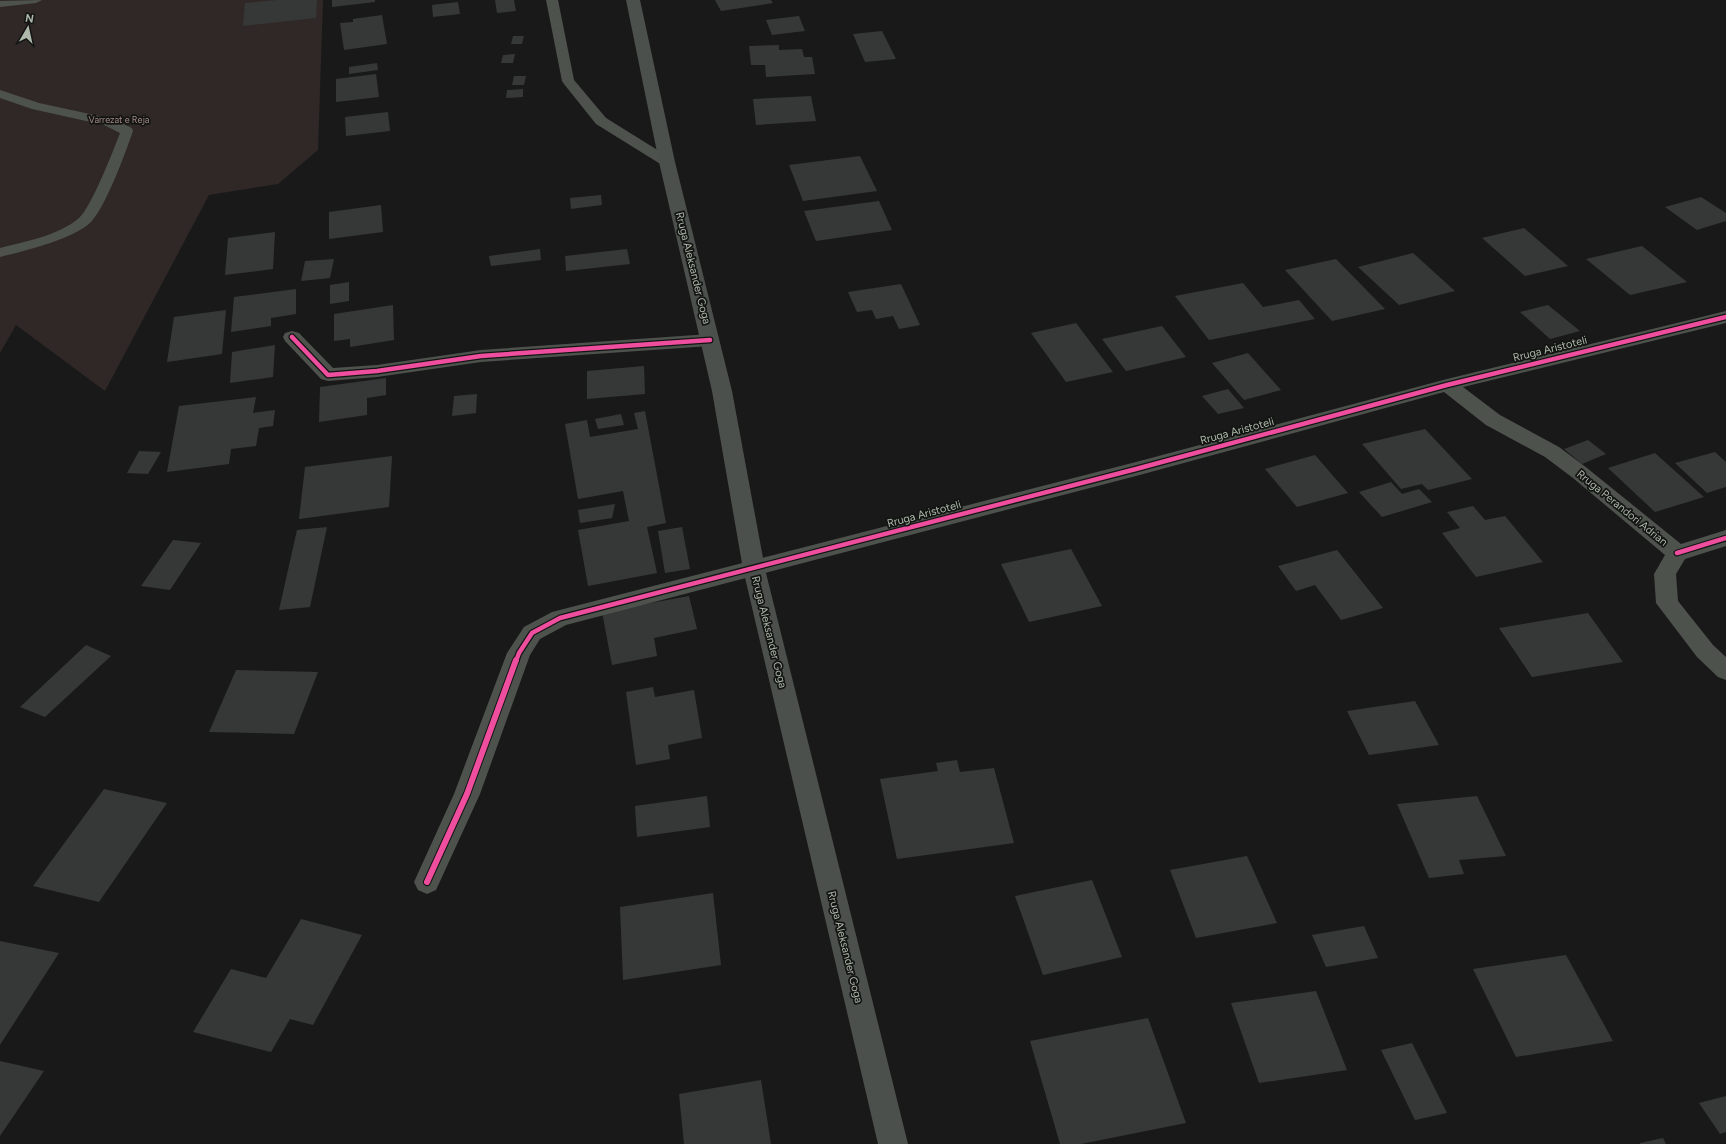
<svg xmlns="http://www.w3.org/2000/svg" width="1726" height="1144" font-family="Figtree,sans-serif">
<rect width="100%" height="100%" fill="#191919"/>
<path fill="#2f2826" d="M0,0H323L318,150L278,184L209,195L105,391L16,325L0,353Z"/>
<path fill="#363837" d="M277,0H317L316,18L243,26L245,3Z
M332,0H375V2L332,7Z
M495,0H514L516,11L497,13Z
M715,0H771L773,3L721,11Z
M458,2L460,14L433,17L432,5Z
M382,15L387,44L344,50L340,23L353,22V19Z
M799,16L805,31L772,35L766,20Z
M882,31L896,59L865,62L853,34Z
M513,36H524L522,44H511Z
M779,45V50L802,49L804,57H812L815,74L766,77L765,65H751L749,46Z
M515,54L513,63H501L503,55Z
M377,63L378,70L349,74V67Z
M376,74L379,97L336,102V79Z
M514,76H526L524,85H512Z
M523,89V97L506,98L507,90Z
M811,96L816,121L756,125L753,99Z
M388,112L390,131L346,136L345,117Z
M860,156L877,191L803,201L789,165Z
M601,195L602,205L571,209L570,198Z
M1701,197L1726,213V221L1697,230L1665,207Z
M879,201L892,230L816,241L804,211Z
M381,205L383,232L329,239V212Z
M1524,228L1568,266L1525,276L1482,238Z
M275,232L273,269L225,275L228,238Z
M1642,246L1687,282L1630,295L1586,259Z
M540,249L541,260L491,266L489,256Z
M627,249L630,264L566,271L565,256Z
M1413,253L1455,291L1399,305L1358,267Z
M334,259L330,278L301,281L305,261Z
M1336,259L1385,309L1332,321L1285,270Z
M349,282V301L330,304V285Z
M1243,283L1263,307L1299,300L1315,319L1209,340L1175,296Z
M901,284L920,325L899,329L893,316L876,319L872,310L857,312L848,292Z
M296,289V314L271,318V326L231,332L234,297Z
M393,305L394,340L350,347V339L334,341V314Z
M1548,305L1580,331L1550,339L1520,312Z
M226,310L222,354L167,362L174,317Z
M1076,323L1113,372L1066,382L1031,333Z
M1162,326L1186,357L1126,371L1102,339Z
M275,345L273,377L230,383L232,352Z
M1248,353L1281,390L1244,400L1212,363Z
M644,366L645,394L587,399V371Z
M386,378V395L367,398V415L319,422L320,387Z
M1228,389L1244,408L1218,414L1202,396Z
M477,394L476,413L452,416L454,396Z
M256,397L253,413L275,410L273,426L259,428L256,446L231,449L229,464L167,472L179,406Z
M645,411L666,523L647,527L657,573L588,586L578,530L629,521L623,491L578,499L565,424L587,420L590,437L638,429L634,413Z
M621,414L624,425L598,429L595,419Z
M1425,429L1472,479L1428,490L1422,484L1401,489L1362,444Z
M1588,440L1606,454L1582,464L1564,449Z
M139,451L161,452L148,474L127,473Z
M1715,452L1726,462V487L1707,493L1675,463Z
M1655,453L1704,497L1655,512L1608,468Z
M1315,455L1348,493L1297,507L1265,469Z
M392,456L389,507L299,519L305,467Z
M1391,482L1402,494L1419,489L1432,502L1382,517L1359,492Z
M615,504L612,518L580,523L578,510Z
M1473,506L1485,520L1505,516L1543,562L1476,577L1442,533L1460,528L1447,512Z
M327,527L310,607L279,610L297,530Z
M682,527L690,569L665,573L658,531Z
M173,540L201,543L170,590L141,586Z
M1071,549L1102,606L1029,622L1001,564Z
M1337,550L1383,608L1341,620L1315,585L1296,591L1278,566Z
M689,596L697,629L654,638L657,656L612,665L602,612Z
M1588,613L1623,662L1532,677L1499,628Z
M86,645L111,656L45,717L20,707Z
M236,670L318,672L294,734L209,732Z
M653,687L655,697L694,690L702,738L668,745L670,759L636,765L626,692Z
M1415,701L1439,745L1369,755L1347,711Z
M957,760L960,772L994,768L1014,843L897,859L880,779L938,771L936,763Z
M104,789L167,803L99,902L33,886Z
M707,796L710,827L637,837L635,806Z
M1477,796L1506,856L1459,860L1464,874L1429,878L1397,804Z
M1247,856L1277,923L1196,938L1170,870Z
M1092,880L1122,957L1043,975L1015,896Z
M713,893L721,965L623,980L620,907Z
M301,919L362,935L313,1025L290,1019L271,1052L193,1032L231,969L266,978Z
M1364,926L1378,958L1326,967L1312,935Z
M0,941L59,953L0,1045Z
M1566,955L1613,1041L1516,1057L1473,969Z
M1316,991L1347,1070L1259,1083L1231,1003Z
M1148,1018L1186,1123L1081,1144H1060L1030,1041Z
M1412,1043L1447,1113L1415,1120L1381,1050Z
M0,1061L44,1071L0,1136Z
M761,1080L771,1144H684L679,1094Z
M1726,1096V1132L1720,1134L1699,1103Z
M1663,1138L1666,1144H1640V1143Z"/>
<g fill="none" stroke-linecap="round" stroke-linejoin="round">
<path fill="#4e524d" fill-rule="evenodd" d="M42,0L36,3L0,7V1Z
M546,0H558L574,80L606,118L672,159L674,162L672,165H662L596,124L564,84L562,81Z
M0,90L39,103L113,119L132,128L133,131C125,154 106,206 91,222C74,239 24,251 0,257V248C26,241 58,236 79,218C91,208 114,149 120,133L104,125L32,109L0,98Z"/>
<path fill="#4e524d" fill-rule="evenodd" d="M1726,311V323L1463,387L1500,415L1559,447L1587,468L1681,544L1726,530V546L1685,559L1676,574L1678,601L1713,645L1726,657V680L1718,677L1697,657L1656,603L1654,574L1665,555L1573,478L1545,457L1486,425L1444,392L1136,476L566,625L540,639L530,655L480,794L436,890L427,894L418,890L414,882L454,794L507,653L524,627L552,612L1136,462L1447,379Z
M292,331L299,333L333,368L377,365L481,350L710,334L717,336L719,340L717,344L710,346L481,362L377,377L328,381L321,379L285,341L283,337L285,333Z"/>
<path fill="#4c504c" fill-rule="evenodd" d="M626,0H640L675,162L732,391L765,569L908,1144H878L743,569L712,391L659,162Z"/>
<g stroke="#131513" stroke-width="7">
<path id="cycleway-far1" d="M292,337L328,375L377,371L481,356L710,340
M1677,553L1726,538
M516,661L519,653L532,633L560,618L1136,469L1447,385L1726,317"/>
</g>
<g stroke="#131513" stroke-width="8">
<path id="cycleway" d="M427,882L467,794L516,660"/>
</g>
<use href="#cycleway-far1" stroke="#ef4d9e" stroke-width="4.5"/>
<use href="#cycleway" stroke="#ef4d9e" stroke-width="6"/>
</g>
<g text-anchor="middle" dominant-baseline="central" stroke-width="3.5" stroke-linejoin="round" paint-order="stroke">
<g font-size="9" fill="#a38984" stroke="#131513">
<text x="119" y="119">Varrezat e Reja</text>
</g>
<g font-size="11" fill="#aeb9ab" stroke="#131513">
<text transform="translate(693 268) rotate(76)">Rruga Aleksander Goga</text>
<text transform="translate(1550 349) rotate(-14)">Rruga Aristoteli</text>
<text transform="translate(1237 431) rotate(-15)">Rruga Aristoteli</text>
<text transform="translate(1622 508) rotate(39)">Rruga Perandori Adrian</text>
<text transform="translate(924 514) rotate(-15)">Rruga Aristoteli</text>
<text transform="translate(769 632) rotate(76)">Rruga Aleksander Goga</text>
<text transform="translate(845 947) rotate(76)">Rruga Aleksander Goga</text>
</g>
</g>
<g transform="translate(28 28) rotate(9)" stroke="#131513" stroke-width="3" paint-order="stroke">
<path d="M0-3L7 15L0 10L-7 15Z" fill="#aeb9ab"/>
<text y="-6" font-size="11" font-weight="bold" text-anchor="middle" fill="#aeb9ab">N</text>
</g>
</svg>
